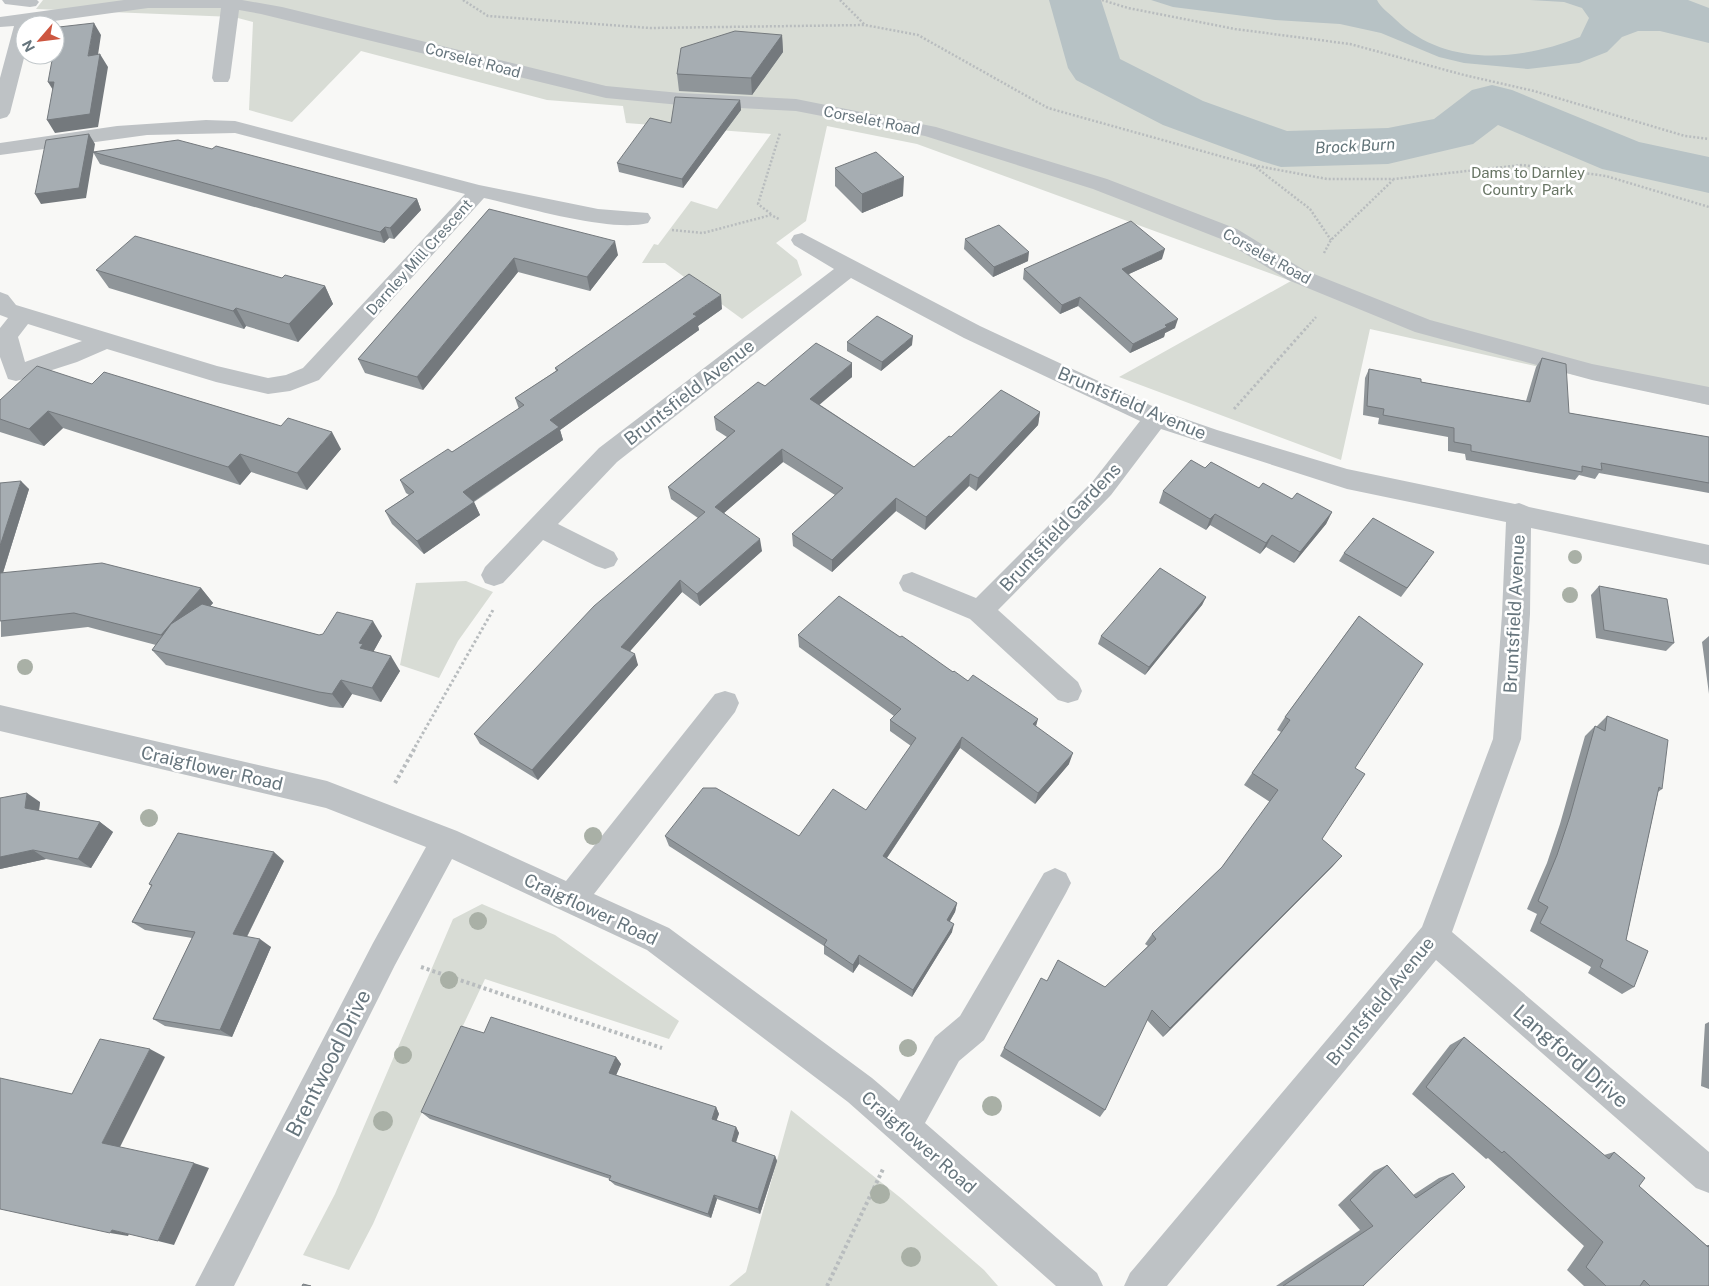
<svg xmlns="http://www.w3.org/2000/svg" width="1709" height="1286" font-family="'Public Sans',sans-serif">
<rect width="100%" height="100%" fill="#f8f8f6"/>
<path fill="#d8dcd5" d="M43,0H1709V405L1370,329L1341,460L1119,377L1291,281L917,144L827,126L806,221L776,243L797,260L802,275L742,319L665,263H642L654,244L658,245L691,201L717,209L771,134L626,123L623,106L547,100L361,51L292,122L249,110L253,22L234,17L36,9Z
M466,581L493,592L458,641L439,678L400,665L416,583Z
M482,904L555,935L679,1021L669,1039L485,979L419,1119L373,1224L349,1270L303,1255L335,1194L453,919Z
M791,1110L902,1199L984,1270L998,1286H729L746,1272Z"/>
<path fill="#b7c2c5" d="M1151,0H1377C1380,7 1389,13 1395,19C1445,68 1520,61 1580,37L1589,18L1582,8L1564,2L1530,0H1688L1709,8V43L1660,31H1638L1622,37L1607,52L1579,63L1528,69L1464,63L1439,57L1381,33L1340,24L1275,20L1173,7Z"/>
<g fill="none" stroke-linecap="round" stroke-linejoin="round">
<path fill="#b7c2c5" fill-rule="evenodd" d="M1049,0H1101L1120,59L1203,101L1287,131L1388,128L1434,119L1472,90L1492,85L1512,90L1639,142L1709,157V193L1602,169L1498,125L1473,144L1388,164L1281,167L1261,161L1163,125L1076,80L1068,68Z"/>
<path stroke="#b8bcbe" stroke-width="2.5" stroke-dasharray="2 2" stroke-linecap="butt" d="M463,0L488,16L650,28L865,25L918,35L1048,108L1252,165L1327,179H1394L1522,165L1606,176L1709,207
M840,0L865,25
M1102,0L1128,8L1235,29L1350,44L1464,75L1534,91L1685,136L1709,139
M1253,165L1310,209L1331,240
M771,214L758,204L780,133
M672,230L703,233L771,215L779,219
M1324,253L1331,240L1393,180
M1307,327L1316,317"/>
<path stroke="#b8bcbe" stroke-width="3" stroke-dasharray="2.5 2.5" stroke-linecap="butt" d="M1234,409L1308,326
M415,747L493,610"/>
<path stroke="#b8bcbe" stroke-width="4" stroke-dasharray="3 3" stroke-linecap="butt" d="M395,783L416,746
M421,967L662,1048
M827,1286L884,1167"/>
<path fill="#bec2c5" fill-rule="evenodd" d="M2,0H37L39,2L36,6L30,7L5,4Z
M124,0H242L282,7L606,86L680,93L796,99L936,127L1107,179L1237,229L1304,270L1430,320L1592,364L1709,387V405L1592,380L1415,332L1288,280L1221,239L1093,189L925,136L796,111L680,105L606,98L261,14L239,10L230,78L228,82H214L212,78L221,8H148L25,25V54L10,113L7,117L0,119V78L14,26L0,27V17Z
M206,120L235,121L479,185L598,209L648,213L651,218L648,223C611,233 524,207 484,198L319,380L290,391L268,394L216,382L107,349L77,362L24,379L16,381L8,379L0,357V328L8,318L0,315V292L8,295L16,305L217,366L268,378L286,375L303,368L465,194L235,133L147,135L0,155V143L117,126ZM28,324L82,341L25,362L18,337Z
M802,233L980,326L1165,412L1217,430L1347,469L1515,504L1519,503L1529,507L1709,545V565L1531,528L1530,614L1521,739L1452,932L1709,1152V1193L1696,1188L1436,960L1167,1286H1124L1130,1273L1422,927L1493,739L1502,614L1506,522L1347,489L1161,429L1111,495L998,610L1078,682L1082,691L1078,700L1068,703L1058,700L970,619L903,591L899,583L903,575L912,572L976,598L1093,481L1140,421L964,338L851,278L617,462L558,524L614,552L618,559L614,566L605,569L596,566L543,540L503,583L494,586L485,583L481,575L485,567L599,448L834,269L794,245L791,240L794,235Z
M725,691L735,694L739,703L735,712L594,894L669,928L872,1078L899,1101L935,1037L960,1016L1044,873L1055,868L1066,873L1071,883L1066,893L984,1040L959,1061L925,1123L1097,1273L1103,1286H1056L848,1102L647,950L452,859L395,965L234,1286H195L373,943L426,847L326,808L0,731V705L327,781L457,831L566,881L715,694Z"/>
</g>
<g fill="#a9b0a6">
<circle cx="1575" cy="557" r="7"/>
<circle cx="1570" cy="595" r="8"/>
<circle cx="25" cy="667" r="8"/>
<circle cx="149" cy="818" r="9"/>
<circle cx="593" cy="836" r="9"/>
<circle cx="478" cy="921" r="9"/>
<circle cx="449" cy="980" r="9"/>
<circle cx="908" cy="1048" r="9"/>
<circle cx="403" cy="1055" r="9"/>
<circle cx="992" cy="1106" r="10"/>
<circle cx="383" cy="1121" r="10"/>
<circle cx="880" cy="1194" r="10"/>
<circle cx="911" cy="1257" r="10"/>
</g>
<path fill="#8f9599" d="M782,35L783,52L752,95L679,91L677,74Z
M740,100L741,110L683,188L619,172L617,163L671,123Z
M212,149L417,199L421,210L394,239L389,238L384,243L100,164L93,152Z
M835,168L903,196L862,213L835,186Z
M489,209L618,255L590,291L518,272L423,390L365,373L358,359Z
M965,239L1028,261L993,277L964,249Z
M1162,259L1129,274L1175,328L1165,333L1164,337L1130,353L1078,306L1060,314L1023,279L1024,269Z
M96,270L282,278L325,286L333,304L298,342L246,326L244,329L109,288Z
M722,309L698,326L699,330L560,430L563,440L474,502L480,515L424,554L392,524L385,511L409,495L406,493L400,480L452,452L519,409L515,398L556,371L555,368Z
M847,342L912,345L881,371L847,351Z
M1542,358L1569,413L1709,437V493L1599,473L1595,479L1579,475L1575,480L1466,460L1465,454L1448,451V437L1378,424L1379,418L1363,415L1365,378L1369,369L1421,382L1526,401L1536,367Z
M852,377L819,404L914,467L951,437L1040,412L1038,425L976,491L969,486L925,530L896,511L832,572L793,546L792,534L835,495L783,462L724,513L762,551L700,606L682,592L630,651L638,665L538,780L480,744L474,734L698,518L671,499L668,487L727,437L716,430L714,417L765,386Z
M92,384L341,449L307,490L251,472L240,485L63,428L44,446L0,432V400Z
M0,483L29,489L3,573L201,588L213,603L210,606L319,635L382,636L373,652L400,671L381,702L352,694L343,708L330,707L166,665L152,650L156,645L88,627L1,637Z
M1259,488L1332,512L1326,524L1294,563L1266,547L1260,554L1210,525L1206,530L1159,503L1163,491Z
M1344,553L1428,561L1401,597L1339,561Z
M1599,586L1674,643L1666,651L1596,638L1591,595Z
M1206,597L1202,605L1145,675L1098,644L1101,636Z
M1359,616L1355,768L1322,839L1342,856L1332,867L1163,1037L1147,1020L1105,1110L1100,1117L1000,1056L1004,1048L1047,981L1105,987L1148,946L1145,944L1152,934L1222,867L1270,802L1244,785L1252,773L1281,732L1277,730L1285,717Z
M798,635L900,637L953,672L968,681L1036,727L1069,764L1035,804L960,748L887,858L957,903L955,912L950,921L952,932L912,997L859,964L853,973L824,954V946L669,846L665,836H799L866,810L911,746L890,731V720L894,716L799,647Z
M1709,636V694L1702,642Z
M1607,716L1662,789L1658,792L1626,940L1634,987L1622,994L1588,973L1591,967L1530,931L1537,914L1527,909L1547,863L1560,824L1585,736L1595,726L1597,727V726Z
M0,798L40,802L39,811L100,822L113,832L91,868L46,859L0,869Z
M284,861L247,937L271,947L232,1037L165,1026L153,1019L192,938L145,930L132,922L151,886L149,884Z
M1709,1022V1089L1701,1086L1705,1024Z
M484,1033L616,1057L621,1064L616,1075L716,1107L719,1114L716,1120L736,1127L739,1133L736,1143L775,1156L777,1161L760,1214L717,1199L711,1218L615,1185L609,1180L610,1179L430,1119L421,1112Z
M1464,1037L1604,1155L1614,1152L1639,1186L1706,1245H1709V1286H1584L1567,1270L1584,1246L1488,1158L1486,1159L1412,1094L1450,1045Z
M1387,1165L1413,1195L1439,1178L1453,1173L1363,1286H1276L1360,1230L1338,1205L1374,1171Z"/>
<path fill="#74797d" d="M94,23L101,35L96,68L88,56Z
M782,35L783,52L752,95L751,78Z
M100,54L108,67L98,127L55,133L47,120Z
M48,82H54L56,95Z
M740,100L741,110L683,188L682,179Z
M89,134L95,144L86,198L41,204L35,194Z
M904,177L903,196L862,213V194Z
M417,199L421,210L394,239L390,228Z
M385,227L389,238L384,243L380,232Z
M615,241L618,255L590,291L587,277Z
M1165,249L1162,259L1120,278L1122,269Z
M1029,252L1028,261L993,277L994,267Z
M514,258L518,272L423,390L417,377Z
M325,286L333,304L298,342L289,324Z
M721,295L722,309L698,326L699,330L560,430L563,440L468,505L463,492L550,420L693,314Z
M1080,297L1078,306L1060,314L1062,305Z
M236,308L246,326L244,329L233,311Z
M1178,319L1175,328L1165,333L1164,337L1130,353L1133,344L1165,325Z
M913,336L912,345L881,371L882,362Z
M852,363V377L811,412L810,399Z
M48,411L63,428L44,446L29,429Z
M1040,412L1038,425L976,491L978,478Z
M332,432L341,449L307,490L297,473Z
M782,449L783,462L717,519L715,507Z
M240,454L251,472L240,485L228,467Z
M970,474L969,486L925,530L926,517Z
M21,481L29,489L0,582V546Z
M896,498V511L832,572V560Z
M474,502L480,515L424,554L417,541Z
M1332,512L1326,524L1294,563L1300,552Z
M1215,514L1210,525L1206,530L1210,519Z
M1272,535L1266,547L1260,554L1266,543Z
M760,539L762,551L700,606L697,594Z
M680,580L682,592L624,658L621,647Z
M201,588L213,603L174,650L161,635Z
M1206,597L1202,605L1145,675L1149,667Z
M373,621L382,636L371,656L360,648L359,643Z
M635,654L638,665L538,780L532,770Z
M391,656L400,671L381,702L372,688Z
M341,680L352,694L343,708L332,694Z
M1038,719L1035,730L1033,724Z
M962,737L960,748L882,865L883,856Z
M1073,753L1069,764L1035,804L1038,793Z
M27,793L40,802L38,817L25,808Z
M100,822L113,832L91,868L78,859Z
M33,850L46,859L0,869V857Z
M274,852L284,861L244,942L233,934Z
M1342,856L1332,867L1163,1037L1170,1028Z
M957,903L955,912L945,929L947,920Z
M954,924L952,932L912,997L913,990Z
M260,939L271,947L232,1037L220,1030Z
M859,955V964L853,973V965Z
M150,1049L165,1057L119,1149L102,1143Z
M616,1057L621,1064L614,1080L609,1073Z
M716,1107L719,1114L715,1125L712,1119Z
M736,1127L739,1133L734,1147L732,1141Z
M775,1156L777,1161L760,1214L758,1209Z
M194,1163L209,1168L174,1245L158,1241Z
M714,1195L717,1199L711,1218L708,1214Z
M112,1230L129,1234L128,1236L110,1233Z"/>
<path fill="#a6adb2" stroke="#74797d" d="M94,23L88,56L100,54L90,114L47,120L54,82H48L53,55H55V46L59,27Z
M735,31L782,35L751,78L677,74L681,48Z
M675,97L740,100L682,179L617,163L650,118L671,123Z
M89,134L79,188L35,194L46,140Z
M178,140L212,149L216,146L417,199L390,228L385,227L380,232L93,152Z
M876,152L904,177L862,194L835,168Z
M489,209L615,241L587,277L514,258L417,377L358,359Z
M1131,221L1165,249L1122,269L1178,319L1165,325L1167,327L1133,344L1080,297L1062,305L1024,269Z
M999,225L1029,252L994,267L965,239Z
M135,236L282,278L285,275L325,286L289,324L236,308L233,311L96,270Z
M689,274L721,295L693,314L697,316L550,420L559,427L463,492L474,502L417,541L385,511L414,492L400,480L448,449L452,452L524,405L515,398L558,370L555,368Z
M877,316L913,336L882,362L847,342Z
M816,343L852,363L810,399L914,467L949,436L951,437L1001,390L1040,412L978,478L970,474L926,517L896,498L832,560L792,534L843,488L782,449L715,507L760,539L697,594L680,580L621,647L635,654L532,770L474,734L594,606L705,512L668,487L735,431L714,417L758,382L765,386Z
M1542,358L1566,364L1569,413L1709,437V483L1601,463L1602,470L1582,466V472L1471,451V445L1454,442V428L1383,415L1384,409L1367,406L1369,369L1421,379V382L1530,402Z
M37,366L92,384L104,372L281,426L288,418L332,432L297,473L240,454L228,467L48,411L29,429L0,419V400Z
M1191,460L1205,468L1211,462L1259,488L1263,483L1292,499L1297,493L1332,512L1300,552L1272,535L1266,543L1215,514L1210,519L1163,491Z
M21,481L0,546V483Z
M1373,518L1434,552L1407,588L1344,553Z
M102,563L201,588L161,635L74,613L0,621V573Z
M1160,568L1206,597L1149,667L1101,636Z
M1599,586L1667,599L1674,643L1604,630Z
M839,596L900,637L902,636L953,672L954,671L968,681L973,675L1038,719L1033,724L1073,753L1038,793L962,737L883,856L957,903L947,920L954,924L913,990L859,955L853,965L824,945L827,940L665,836L703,788H716L799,836L833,789L866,810L916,738L890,720L901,709L798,635Z
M202,604L319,635L323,634L337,612L373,621L359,643L363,644L360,648L391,656L372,688L341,680L332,694L319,692L152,650L171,624Z
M1359,616L1423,664L1355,768L1365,774L1322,839L1342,856L1170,1028L1152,1010L1105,1110L1004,1048L1041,978L1047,981L1058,960L1105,987L1156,939L1152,934L1222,867L1278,790L1252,773L1290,720L1285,717Z
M1607,716L1668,740L1662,789L1659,787L1626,940L1648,951L1634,987L1600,967L1603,960L1540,923L1548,907L1538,901L1557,855L1570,816L1595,726L1605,731Z
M27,793L25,808L100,822L78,859L33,850L0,857V798Z
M178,833L274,852L233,934L260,939L220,1030L153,1019L195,932L132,922L152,885L149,884Z
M491,1017L616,1057L609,1073L716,1107L712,1119L736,1127L732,1141L775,1156L758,1209L714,1195L708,1214L609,1180L611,1176L421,1112L461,1026L484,1033Z
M1464,1037L1609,1159L1614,1152L1645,1178L1639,1186L1708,1247L1709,1245V1286H1650L1644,1280L1640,1286H1606L1586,1267L1603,1242L1504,1151L1502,1153L1426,1087Z
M100,1039L150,1049L102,1143L194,1163L158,1241L112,1230L110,1233L0,1209V1078L72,1094Z
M1387,1165L1416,1198L1453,1173L1465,1187L1363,1286H1283L1373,1226L1350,1200Z
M303,1284L311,1286H302Z"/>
<g text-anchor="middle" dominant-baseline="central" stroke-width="5" stroke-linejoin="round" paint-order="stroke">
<g font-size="15" fill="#66757d" stroke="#fff">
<text transform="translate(473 60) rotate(15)">Corselet Road</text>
<text transform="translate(872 120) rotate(11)">Corselet Road</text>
<text transform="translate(1267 256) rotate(29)">Corselet Road</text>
<text transform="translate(419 257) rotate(-48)">Darnley Mill Crescent</text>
</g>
<g font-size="15" fill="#697665" stroke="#fff">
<text x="1528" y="172">Dams to Darnley<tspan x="1528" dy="17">Country Park</tspan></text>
</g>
<g font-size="16" font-style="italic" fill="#617378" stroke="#fff">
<text transform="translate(1355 146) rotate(-3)">Brock Burn</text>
</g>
<g font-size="18" fill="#66757d" stroke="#fff">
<text transform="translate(689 392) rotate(-38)">Bruntsfield Avenue</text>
<text transform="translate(1132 403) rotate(23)">Bruntsfield Avenue</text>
<text transform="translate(1060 527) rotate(-47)">Bruntsfield Gardens</text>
<text transform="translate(1514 614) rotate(-87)">Bruntsfield Avenue</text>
<text transform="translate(212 768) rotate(13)">Craigflower Road</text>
<text transform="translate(591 909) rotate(25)">Craigflower Road</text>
<text transform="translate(1380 1001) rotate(-51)">Bruntsfield Avenue</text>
<text transform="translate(919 1142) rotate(41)">Craigflower Road</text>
</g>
<g font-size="21" fill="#66757d" stroke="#fff">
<text transform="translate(1571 1056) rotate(41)">Langford Drive</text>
<text transform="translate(328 1063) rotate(-63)">Brentwood Drive</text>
</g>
</g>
<g transform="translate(40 40) rotate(242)"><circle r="24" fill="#ffffff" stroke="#c2c8cb"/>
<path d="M0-4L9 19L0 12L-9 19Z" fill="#cd5640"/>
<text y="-8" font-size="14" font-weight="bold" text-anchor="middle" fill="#66757d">N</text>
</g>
</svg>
